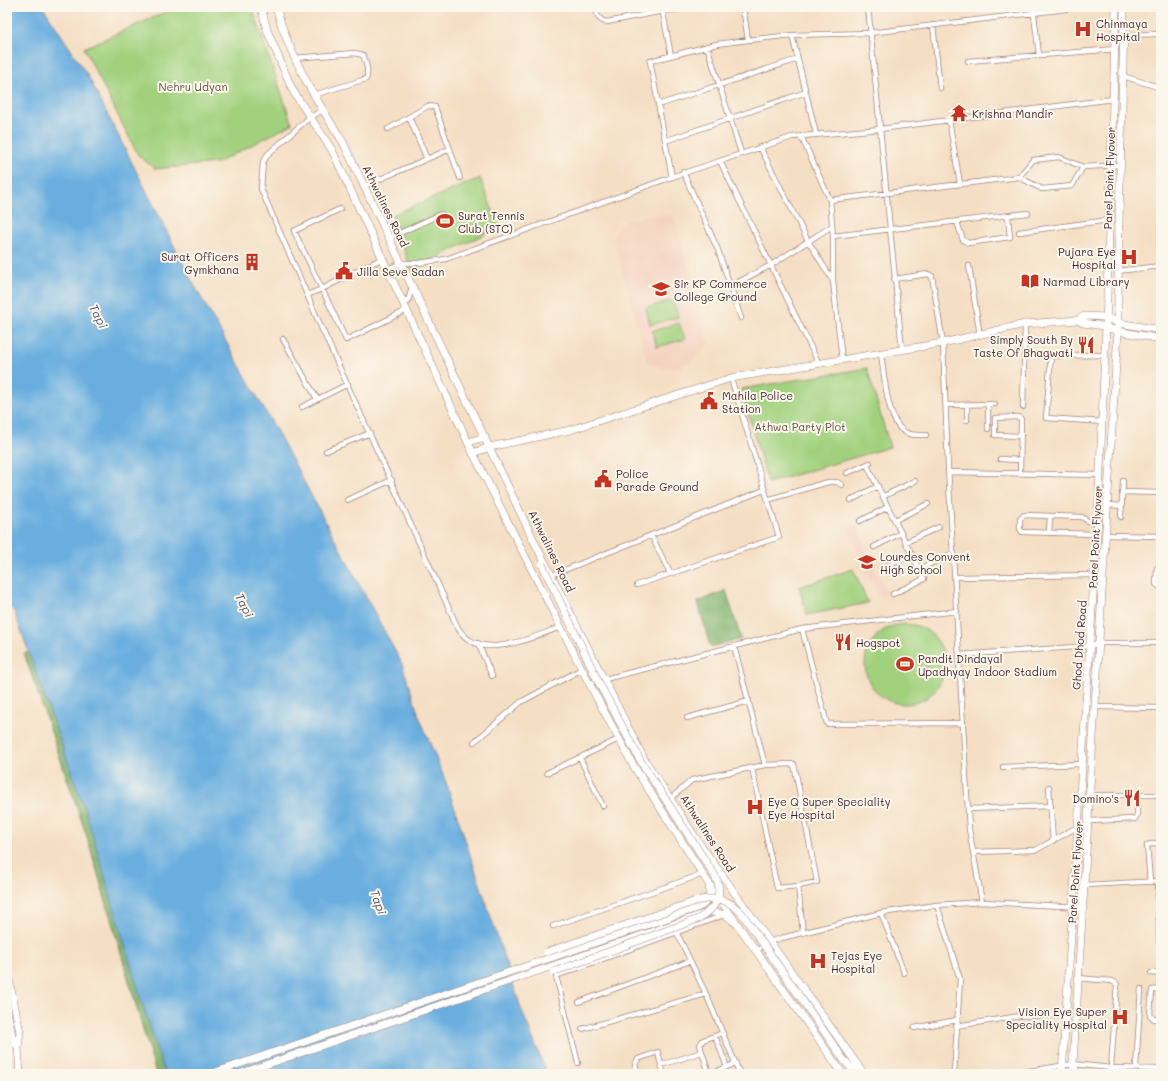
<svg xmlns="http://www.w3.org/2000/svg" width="1168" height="1081" font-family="Mali,sans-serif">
<rect width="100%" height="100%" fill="#fbf7ec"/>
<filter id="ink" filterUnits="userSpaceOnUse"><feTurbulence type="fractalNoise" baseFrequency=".025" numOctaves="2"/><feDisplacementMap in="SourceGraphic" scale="8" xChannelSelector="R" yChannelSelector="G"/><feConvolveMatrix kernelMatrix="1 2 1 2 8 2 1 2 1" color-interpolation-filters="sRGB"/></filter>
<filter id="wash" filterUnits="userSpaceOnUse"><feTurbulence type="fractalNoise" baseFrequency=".012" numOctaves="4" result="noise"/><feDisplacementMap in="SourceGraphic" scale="16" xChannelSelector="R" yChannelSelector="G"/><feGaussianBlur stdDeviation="0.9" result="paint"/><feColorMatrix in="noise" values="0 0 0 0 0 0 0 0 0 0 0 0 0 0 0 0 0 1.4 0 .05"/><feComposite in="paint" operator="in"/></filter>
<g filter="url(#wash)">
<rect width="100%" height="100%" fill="#f5dfc4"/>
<path fill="#f5d3c1" d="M673,214L709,342L696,357L681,368H662L647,362L613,235L625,221L643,216Z
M856,524L887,594L879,597L847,529Z"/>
<path fill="#a2d17e" stroke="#767854" d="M177,7H252L292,124L217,163L155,169L138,155L84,48Z
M480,178L499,227L411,270L392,215Z
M673,300L678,317L650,325L646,308Z
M679,323L685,339L657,347L652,331Z
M867,368L890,447L768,483L741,389Z
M853,569L868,603L807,615L799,587Z
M865 664a40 40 0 1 1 80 0a40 40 0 1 1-80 0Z"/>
<path fill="#81b36d" stroke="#66694c" d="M726,590L741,639L710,647L698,602Z
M38,651L170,1074H156L88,840L24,653Z"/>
<path fill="#69aedf" stroke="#5a6685" d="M7,7H43L88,76L194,285L280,437L402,664L419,716L447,785L522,1011L547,1074H165L140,996L86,813L14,611L7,605Z"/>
</g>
<g filter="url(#ink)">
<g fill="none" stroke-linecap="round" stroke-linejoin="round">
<g stroke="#a07f78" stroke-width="6">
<path id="street" d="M595,7C597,14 598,21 607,22L663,11L697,7
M662,7L671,56
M743,7L748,40
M868,7L902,349
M1033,7L1039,55
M1066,9L870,33L792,35L748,40L717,44L650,61L672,177L792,137L880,129L1113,99
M933,25L940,88
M792,35L816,134
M1123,35L1161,34
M707,46L741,153
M295,58L355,53L363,55C366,61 369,73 366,79L314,95
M968,61L1116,49
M1123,76L1161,88
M658,105L798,59
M323,110L309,118L268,154L263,162L261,189L322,329L456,624C475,665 530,638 561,627
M409,117L427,159
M949,120L960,184
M388,129L428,106L435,107L460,178
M801,136L830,200L833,236V281L842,360
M665,141L806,92
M760,147L808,241L833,281
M720,161L819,364
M683,172L718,250L741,318
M1019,177L1033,160L1059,157L1083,167
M364,186L450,149
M830,200L1019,177L1042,189L1072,186L1083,167L1120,165
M340,209L294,231L322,289L383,258
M957,222L963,240L968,243L1010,237L1008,216
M1019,232L1109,220
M833,236L1028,213
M389,238L441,214
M969,266L980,335
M388,269L401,263H419L446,259L672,177
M1117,271L1161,266
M731,286L771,265L832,226
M307,295L322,289L346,340L407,310
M401,297L408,302L412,286
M283,339L317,399
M881,354C884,373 887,418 902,430C909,436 917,435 926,435
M946,405L995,404
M967,405V420
M302,407L348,384
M1023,407L1025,324
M1103,422L1046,418L1051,356L1105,355
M988,429V405
M326,451L370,433
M1000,459L1020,460
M867,465L924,579L893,594
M949,472L1100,475
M847,473L870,463
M1020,473L1021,419L1019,417L995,418V435L1021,436
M1122,492L1161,493
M884,496L915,481
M347,500L392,480
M767,500L828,482H837L842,485
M851,500L878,486
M1108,505L1122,506
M1121,517L1123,481
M895,520L928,504
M860,521L888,507
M1049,533L1050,516
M1097,534L1022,532L1020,529V519L1024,515L1082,517L1088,521L1098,522
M651,535L670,573
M1106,535L1161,536
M906,542L939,527
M874,547L901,533
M1161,564L1157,568L1156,584L1161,588
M882,568L912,554
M919,569L954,553
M552,575L764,490
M955,577L1095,575
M637,585L779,537L731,378
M802,629L827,724L962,723
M478,643L492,676
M734,646L765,765
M959,655L1090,646L1099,643H1161
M589,683L802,629L957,611
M1096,707L1161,708
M687,718L749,701
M474,742L521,702L582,669
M580,758L603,806
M1003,767L1083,764
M752,768L777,888L798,886
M547,773L619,739
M1049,787L1053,841
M1091,795H1161
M671,798L692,780L765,765L794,764L817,882L798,886L803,933
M968,809L1051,806
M1089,821L1135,819L1137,815V795
M973,852L1036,850L1079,826
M1158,881L1159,942
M1150,882L1147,845L1161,842
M1085,885L1161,881
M982,902L1083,907
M937,905L960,979L954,1074
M881,913L904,973
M553,926L703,874
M677,933L706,994L740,1074
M756,951L769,942L782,938L881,913L937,905L982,902L969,829L948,467L943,343L932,276L928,274L894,279
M1151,973L1161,974
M1078,978L1112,981L1117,984L1111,1068
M1161,989L1152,990L1150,1015L1154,1019L1161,1020
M579,1002L690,961
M956,1026L1020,1016L1066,1015
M914,1028L957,1020
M582,1029L706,994
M715,1036L727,1067
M702,1052L708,1070L713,1073L736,1063
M578,1063L556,976L724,915
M661,1065L664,1074
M1136,1068L1141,989
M638,1074L635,1064L638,1059L658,1052L661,1065L702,1052L700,1045L703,1040L723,1033
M705,1074L711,1072
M1009,1074L1073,1064L1111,1068L1161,1069"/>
</g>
<g stroke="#a07f78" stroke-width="8">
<path id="secondary" d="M1161,330L1118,323L1106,317L1084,316L1078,320L1083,323L1098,325L1118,331L1161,339
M473,453L490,447L570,430L731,378L943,343L1025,324L1078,320
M7,970L20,1032L18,1047L20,1074
M7,1011L13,1041L18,1047
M844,1060L857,1074
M1076,1072L1073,1064L1118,331C1117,223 1123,115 1124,7
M210,1074L697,908C709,903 711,896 709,884
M239,1074L709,912C719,912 727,914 734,922
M1062,1074L1098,517L1106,327L1116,7"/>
</g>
<g stroke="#a07f78" stroke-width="8">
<path id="primary" d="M261,7L267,30L293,91L332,150L473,453L591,687L633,765L709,884L843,1074
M276,7C289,56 316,100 343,142L534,541L644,759L697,840L864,1074
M468,442L485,437
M1073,1074L1074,1067"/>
</g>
<use href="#street" stroke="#fff" stroke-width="4.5"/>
<use href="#secondary" stroke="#fff" stroke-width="7"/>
<use href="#primary" stroke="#fff" stroke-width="7"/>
<g stroke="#a07f78" stroke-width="8" stroke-linecap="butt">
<path id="secondary-bridge" d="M542,564L599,683L640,760L715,876C725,895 714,910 698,919L553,972
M547,952L696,901C716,896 730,899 743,915L844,1060"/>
</g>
<use href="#secondary-bridge" stroke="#fff" stroke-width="7"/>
</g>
</g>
<defs>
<g id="hospital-bare" transform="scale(1.38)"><path d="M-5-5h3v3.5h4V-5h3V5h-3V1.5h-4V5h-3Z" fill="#c8321e" stroke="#fbf7ec" stroke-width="2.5" paint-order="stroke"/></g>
<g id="temple-bare" transform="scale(1.38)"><path d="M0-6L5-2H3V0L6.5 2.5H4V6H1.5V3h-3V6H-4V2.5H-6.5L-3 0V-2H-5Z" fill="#c8321e" stroke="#fbf7ec" stroke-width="2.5" paint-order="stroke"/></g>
<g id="stadium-bare" transform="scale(1.38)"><path d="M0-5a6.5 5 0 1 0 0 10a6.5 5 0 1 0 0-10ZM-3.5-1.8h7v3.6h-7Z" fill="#c8321e" stroke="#fbf7ec" stroke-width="2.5" paint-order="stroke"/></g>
<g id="building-bare" transform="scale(1.38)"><path d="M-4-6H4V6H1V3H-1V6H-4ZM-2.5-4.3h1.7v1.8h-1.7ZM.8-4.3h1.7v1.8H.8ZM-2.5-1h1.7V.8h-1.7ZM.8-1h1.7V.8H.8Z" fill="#c8321e" stroke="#fbf7ec" stroke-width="2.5" paint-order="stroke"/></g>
<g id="civic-bare" transform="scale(1.38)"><path d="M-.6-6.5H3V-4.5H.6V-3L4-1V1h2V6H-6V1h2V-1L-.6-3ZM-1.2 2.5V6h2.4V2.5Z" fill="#c8321e" stroke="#fbf7ec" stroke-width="2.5" paint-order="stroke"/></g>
<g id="library-bare" transform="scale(1.38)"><path d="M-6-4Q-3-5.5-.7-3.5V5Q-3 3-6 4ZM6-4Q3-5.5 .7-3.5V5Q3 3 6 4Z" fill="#c8321e" stroke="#fbf7ec" stroke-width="2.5" paint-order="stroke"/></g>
<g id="university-bare" transform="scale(1.38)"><path d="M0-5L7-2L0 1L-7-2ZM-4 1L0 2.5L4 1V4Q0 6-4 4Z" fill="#c8321e" stroke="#fbf7ec" stroke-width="2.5" paint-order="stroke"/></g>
<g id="restaurant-bare" transform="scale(1.38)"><path d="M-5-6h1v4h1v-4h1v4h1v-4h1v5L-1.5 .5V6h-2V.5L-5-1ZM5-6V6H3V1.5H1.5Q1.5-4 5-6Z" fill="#c8321e" stroke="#fbf7ec" stroke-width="2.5" paint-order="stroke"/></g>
<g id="school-bare" transform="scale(1.38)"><path d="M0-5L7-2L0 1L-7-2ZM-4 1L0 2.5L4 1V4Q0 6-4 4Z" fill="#c8321e" stroke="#fbf7ec" stroke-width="2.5" paint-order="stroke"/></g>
</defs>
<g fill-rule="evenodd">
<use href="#hospital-bare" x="1083" y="29"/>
<use href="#temple-bare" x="959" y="113"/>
<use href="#stadium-bare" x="445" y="221"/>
<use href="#hospital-bare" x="1129" y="257"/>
<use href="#building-bare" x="252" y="262"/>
<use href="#civic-bare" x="344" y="271"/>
<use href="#library-bare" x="1030" y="281"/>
<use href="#university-bare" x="661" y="289"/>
<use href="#restaurant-bare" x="1086" y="345"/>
<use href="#civic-bare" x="709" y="401"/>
<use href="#civic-bare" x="603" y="479"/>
<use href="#school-bare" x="867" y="562"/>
<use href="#restaurant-bare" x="843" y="642"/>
<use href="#stadium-bare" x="905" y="664"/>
<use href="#restaurant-bare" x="1132" y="798"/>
<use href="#hospital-bare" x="755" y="807"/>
<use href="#hospital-bare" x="818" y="961"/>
<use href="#hospital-bare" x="1120" y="1017"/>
</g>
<g text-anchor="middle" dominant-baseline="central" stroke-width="4" stroke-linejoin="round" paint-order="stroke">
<g font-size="11" fill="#4a1f2b" stroke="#fbf7ec" text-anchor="start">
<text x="1096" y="23">Chinmaya<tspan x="1096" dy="13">Hospital</tspan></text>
<text x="972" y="113">Krishna Mandir</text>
<text x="458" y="215">Surat Tennis<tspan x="458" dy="13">Club (STC)</tspan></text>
<text x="1116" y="251" text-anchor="end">Pujara Eye<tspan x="1116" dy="13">Hospital</tspan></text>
<text x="239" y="256" text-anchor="end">Surat Officers<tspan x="239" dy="13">Gymkhana</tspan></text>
<text x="357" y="271">Jilla Seve Sadan</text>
<text x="1043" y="281">Narmad Library</text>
<text x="674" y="283">Sir KP Commerce<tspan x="674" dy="13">College Ground</tspan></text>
<text x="1073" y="339" text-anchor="end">Simply South By<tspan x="1073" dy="13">Taste Of Bhagwati</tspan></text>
<text x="722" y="395">Mahila Police<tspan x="722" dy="13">Station</tspan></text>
<text x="616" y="473">Police<tspan x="616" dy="13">Parade Ground</tspan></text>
<text x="880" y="556">Lourdes Convent<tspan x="880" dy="13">High School</tspan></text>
<text x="856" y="642">Hogspot</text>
<text x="918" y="658">Pandit Dindayal<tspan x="918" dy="13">Upadhyay Indoor Stadium</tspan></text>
<text x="1119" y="798" text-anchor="end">Domino's</text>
<text x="768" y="801">Eye Q Super Speciality<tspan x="768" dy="13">Eye Hospital</tspan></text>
<text x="831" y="955">Tejas Eye<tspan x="831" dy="13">Hospital</tspan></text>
<text x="1107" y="1011" text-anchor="end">Vision Eye Super<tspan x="1107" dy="13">Speciality Hospital</tspan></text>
</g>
<g font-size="11" fill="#645444" stroke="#fbf7ec">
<text x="193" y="86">Nehru Udyan</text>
<text x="800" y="426">Athwa Party Plot</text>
</g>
<g font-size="11" fill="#4a1f2b" stroke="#fbf7ec">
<text transform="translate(1109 178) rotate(-88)">Parel Point Flyover</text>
<text transform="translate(386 206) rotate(64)">Athwalines Road</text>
<text transform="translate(1095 537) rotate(-87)">Parel Point Flyover</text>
<text transform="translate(552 551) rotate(64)">Athwalines Road</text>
<text transform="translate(1079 645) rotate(-86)">Ghod Dhod Road</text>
<text transform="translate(708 833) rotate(57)">Athwalines Road</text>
<text transform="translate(1075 872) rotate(-86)">Parel Point Flyover</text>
</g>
<g font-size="12" font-style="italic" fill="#55516a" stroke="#fbf7ec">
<text transform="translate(99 316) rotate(63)">Tapi</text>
<text transform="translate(245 605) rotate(63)">Tapi</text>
<text transform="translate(379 902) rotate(70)">Tapi</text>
</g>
</g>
<rect width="1168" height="1081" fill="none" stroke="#fbf7ec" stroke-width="24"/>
</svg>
